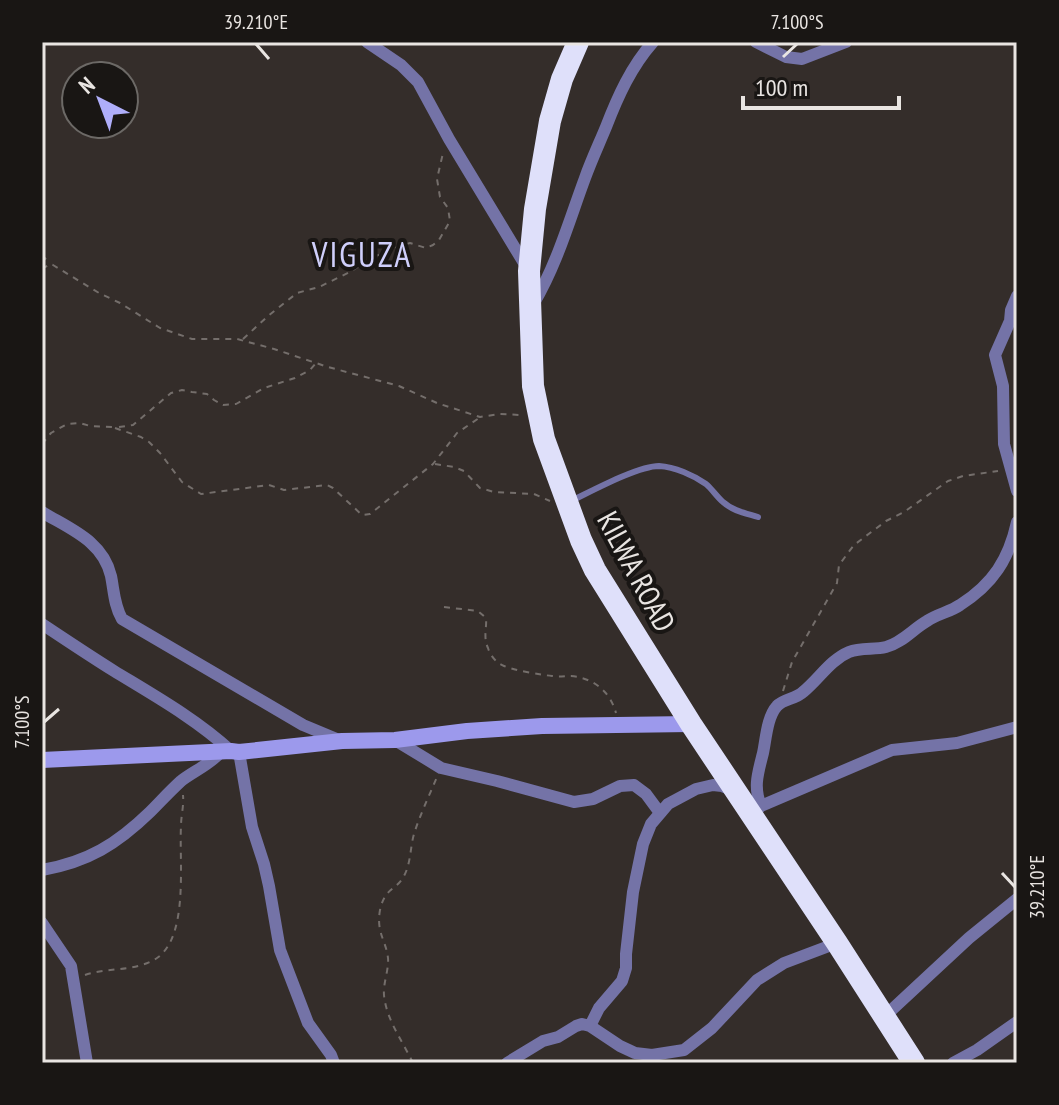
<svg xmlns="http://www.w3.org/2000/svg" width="1059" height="1105" font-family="'PT Sans Narrow',sans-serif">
<rect width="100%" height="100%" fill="#342d2a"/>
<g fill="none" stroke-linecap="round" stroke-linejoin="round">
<path stroke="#746e6b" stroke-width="2" stroke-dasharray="6 6" stroke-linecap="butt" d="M42,255L49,263
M42,269L50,264L53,265L99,293L120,303L160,328L192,339H237L274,349L328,367L399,386L437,403L480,417L500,414L521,415
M243,339L268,316L297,293L319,287L350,272L371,258L403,245L410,243L426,248L433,245L439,240L450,221L448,208L440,197L437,179L443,153
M119,427L133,425L171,393L182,390L192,392L207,394L214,400L223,405L236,404L264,388L295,378L310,370L317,362
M115,428L141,437L149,442L160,453L182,482L201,494L269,485L284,490L327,485L333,488L362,515L370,514L433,464L457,433L479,418
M42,444L51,433L67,424L80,423L90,426L112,427
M435,464L454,467L464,471L480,488L494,492L534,494L550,501
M444,607L478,611L486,618C487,628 483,637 488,648C490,655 496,663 504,666C513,670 542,675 552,676C559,677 565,676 571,676C593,678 610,691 616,713
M783,691L792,662L837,583L839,565L854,545L886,521L904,512L948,481L963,476L998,471
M85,975C108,967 136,972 157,958C189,936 179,861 181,826C181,816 184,806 183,795
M413,1063C403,1042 386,1019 384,995C383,983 389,970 388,958C386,940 376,933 380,910C385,887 396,891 404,876C411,863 410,848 414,834C420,815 429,796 437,777"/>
<path stroke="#7473a7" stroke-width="6" d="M571,501C592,491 638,466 659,466C675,467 693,475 706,484C712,489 717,497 723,502C733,511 745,513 758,517"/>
<path stroke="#7473a7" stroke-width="12" d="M367,42L401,65L418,82L449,139L527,268
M756,42L786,57L802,59L846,42
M1017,296L1011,310L1010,321L995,355L1003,386L1004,444L1017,491
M534,303C557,264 569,221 585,178C591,161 599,144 606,127C618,96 631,67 653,42
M42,512C70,529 103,541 111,576C114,591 114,605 122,619L303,725L339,740
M42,624C66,640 90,656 114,671C155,696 196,719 231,751
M395,740L441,768L497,781L574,802L593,799L620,786L634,785L646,794L660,813
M239,752L252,827L264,864L269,886L280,950L308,1023L331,1055L334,1063
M761,806C753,787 758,773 763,753C766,739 767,717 777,706C783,699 796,699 803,692C819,679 830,660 849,652C861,647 874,650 886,647C902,643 913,629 927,621C937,614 950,612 960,605C993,584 1009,559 1017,522
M756,811L761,806L892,750L957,743L1017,727
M42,870C88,862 117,844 150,812C160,802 170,791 181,781C194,771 209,765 221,752
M42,923L71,966L87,1063
M884,1017L969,938L1017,899
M590,1026L599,1008L622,981L626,968V954L633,892L643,844L651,824L668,804L696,789L713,785L722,786L733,790
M507,1063L543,1041L558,1037L576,1026L582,1024L590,1026L620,1046L635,1053L652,1055L684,1050L712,1028L757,980L784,963L837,943
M953,1063L977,1050L1017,1022"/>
<path stroke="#9c99ec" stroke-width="16" d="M42,760L231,751L239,752L342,741L395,740L467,731L542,726L691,724"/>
<path stroke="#dfe0fa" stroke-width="22" d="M578,42L562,79L550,121L535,209L529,271L533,386L544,439L581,540L595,570L691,724L837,943L914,1063"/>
</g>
<path fill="none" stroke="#e9e5e2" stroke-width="3" d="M256,44L269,59M783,57L797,44M44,722L59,709M1002,873L1015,887"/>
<g text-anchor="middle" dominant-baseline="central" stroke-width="8" stroke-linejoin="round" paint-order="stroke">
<g font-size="30" fill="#e9e5e2" stroke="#191614">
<text transform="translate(637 571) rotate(62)">KILWA ROAD</text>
</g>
<g font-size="34" letter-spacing="2" fill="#cfcffb" stroke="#191614">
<text x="362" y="254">VIGUZA</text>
</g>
</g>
<rect width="1059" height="1105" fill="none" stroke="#191614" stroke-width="88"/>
<g transform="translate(100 100) rotate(318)"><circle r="38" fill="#191614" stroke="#6c6966" stroke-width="2"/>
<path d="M0-6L14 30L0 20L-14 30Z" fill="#afaefa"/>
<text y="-12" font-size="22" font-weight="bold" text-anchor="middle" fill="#e9e5e2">N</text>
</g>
<path d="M743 96v12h156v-12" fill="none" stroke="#e9e5e2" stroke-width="4"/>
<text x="755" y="96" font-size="24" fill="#e9e5e2" stroke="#191614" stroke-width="6" paint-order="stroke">100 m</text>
<rect x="44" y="44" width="971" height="1017" fill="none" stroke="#e9e5e2" stroke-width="3"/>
<g font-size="20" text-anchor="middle" fill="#e9e5e2">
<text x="256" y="29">39.210°E</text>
<text x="797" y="29">7.100°S</text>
<text transform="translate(22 722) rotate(-90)" y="7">7.100°S</text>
<text transform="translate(1037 887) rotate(-90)" y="7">39.210°E</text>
</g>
</svg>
